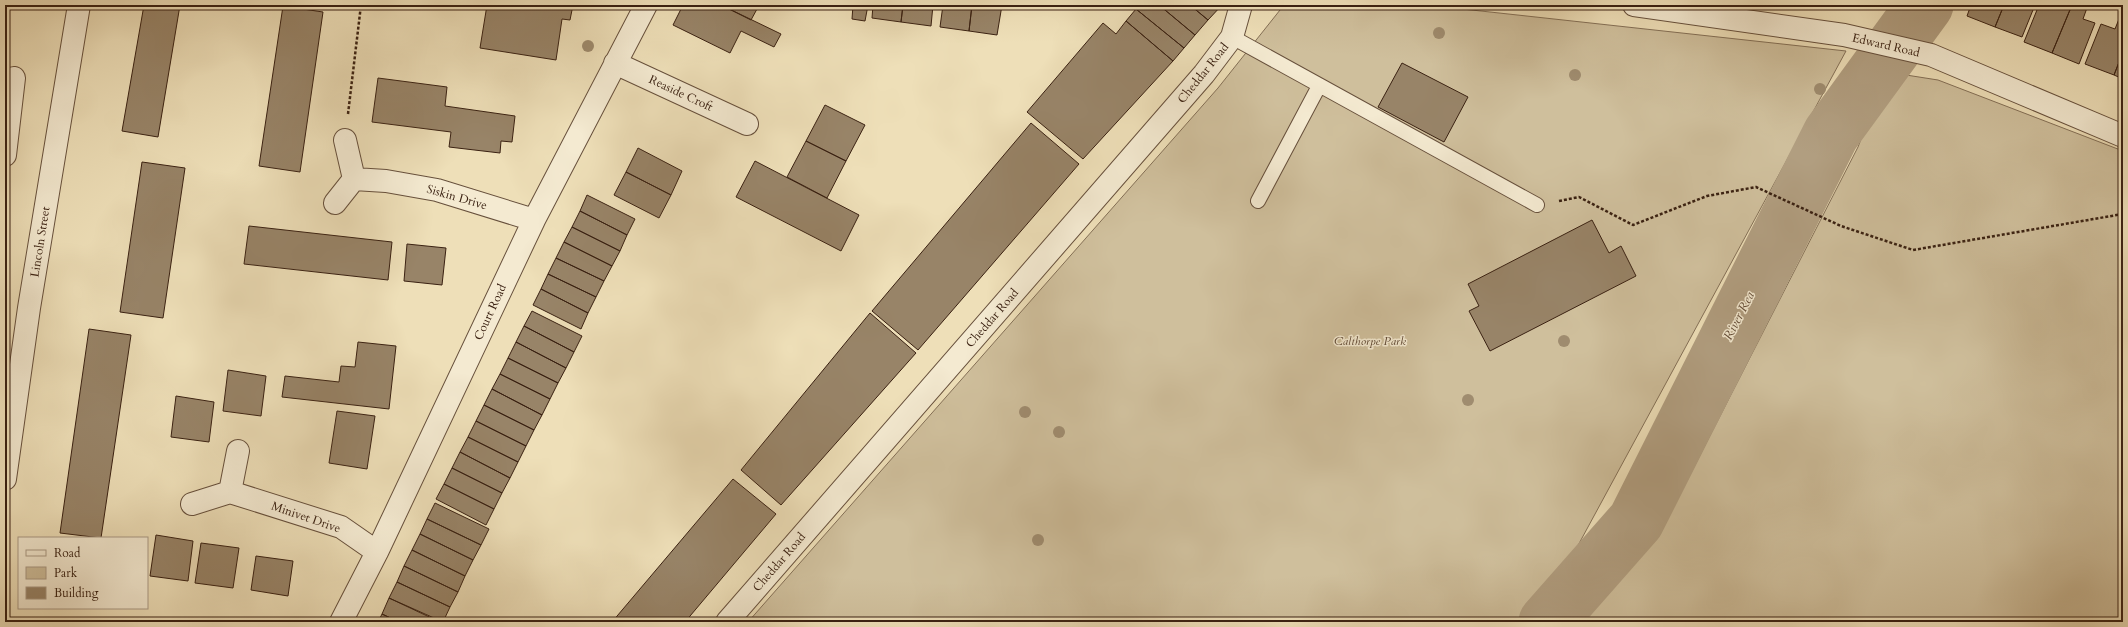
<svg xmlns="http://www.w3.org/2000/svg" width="2128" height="627" font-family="Cardo,serif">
<rect width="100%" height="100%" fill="#eedfb8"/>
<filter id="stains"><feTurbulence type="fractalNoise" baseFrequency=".005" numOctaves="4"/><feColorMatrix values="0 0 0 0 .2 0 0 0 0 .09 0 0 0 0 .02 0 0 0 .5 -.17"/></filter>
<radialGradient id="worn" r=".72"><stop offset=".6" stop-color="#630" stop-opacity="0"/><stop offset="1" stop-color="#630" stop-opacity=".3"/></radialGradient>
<path fill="#cfbf9c" stroke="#847057" d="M1284,5H1426L1846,51L1543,610L1533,622H748L1218,88Z
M1887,72L1938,80L2123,151V622H1580L1660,533L1858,147Z"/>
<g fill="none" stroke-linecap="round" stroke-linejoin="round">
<path stroke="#b19e80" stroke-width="57" d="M1547,622L1636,521L1831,134L1925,5"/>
</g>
<path fill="#988468" stroke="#3a2112" d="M144,5H180L158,137L122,131Z
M487,5H573L570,20L562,19L556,60L480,48Z
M683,5H721L781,34L774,47L741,31L730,53L673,25Z
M721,5H751L757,9L751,20Z
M853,5H868L865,21L852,19Z
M873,5H903L901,22L872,18Z
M903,5H933L931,26L901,22Z
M943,5H972L969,31L940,27Z
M972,5H1002L997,35L969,31Z
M1131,5H1159L1195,35L1184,48Z
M1159,5H1190L1208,20L1195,35Z
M1190,5H1222L1208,20Z
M1971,5H2004L1995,27L1967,16Z
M2004,5H2035L2022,37L1995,27Z
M2039,5L2054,7L2055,5H2072L2052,53L2024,42Z
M2072,5H2088L2083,19L2095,23L2079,64L2052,53Z
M283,6L323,12L300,172L259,166Z
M1136,9L1184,48L1173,61L1126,21Z
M2123,9V52L2114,75L2085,64L2101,24L2115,29Z
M1126,21L1173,61L1083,159L1027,112L1103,23L1116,34Z
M2123,52V79L2114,75Z
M1402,63L1468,97L1444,142L1378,107Z
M378,78L447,87L445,106L515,116L512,142L501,141L500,153L449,147L451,132L372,122Z
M825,105L865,125L846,161L806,141Z
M1031,123L1079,164L918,350L872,311Z
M806,141L846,161L827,198L787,177Z
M638,148L682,171L671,195L626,172Z
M755,161L859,215L841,251L736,197Z
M142,162L185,168L163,318L120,312Z
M626,172L671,195L659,218L614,195Z
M587,195L635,219L627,235L580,211Z
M580,211L627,235L620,251L572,227Z
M1592,220L1609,253L1621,246L1636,276L1490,351L1469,311L1479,306L1468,284Z
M249,226L392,242L388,280L244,264Z
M572,227L620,251L612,266L564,242Z
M564,242L612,266L604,281L556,258Z
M407,244L446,248L442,285L404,281Z
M556,258L604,281L596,297L548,274Z
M548,274L596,297L588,313L541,289Z
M541,289L588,313L581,329L533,305Z
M532,311L582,336L574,352L524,326Z
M870,313L916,353L781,505L741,470Z
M524,326L574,352L566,368L516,342Z
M89,329L131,335L101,538L60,533Z
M358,342L396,346L389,409L282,397L285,376L339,382L341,366L355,367Z
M516,342L566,368L558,383L508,358Z
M508,358L558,383L550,399L500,374Z
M228,370L266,376L261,416L223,411Z
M500,374L550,399L542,415L492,389Z
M492,389L542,415L534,430L484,405Z
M176,396L214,402L209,442L171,437Z
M484,405L534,430L526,446L476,421Z
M337,411L375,416L367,469L329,463Z
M476,421L526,446L518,462L468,437Z
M468,437L518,462L510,478L460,452Z
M460,452L510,478L502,493L452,468Z
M452,468L502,493L494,509L444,484Z
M733,479L776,514L685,622H612Z
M444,484L494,509L486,525L436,499Z
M435,503L489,529L481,545L427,519Z
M427,519L481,545L473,560L420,534Z
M420,534L473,560L465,576L412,550Z
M156,535L193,541L188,581L150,576Z
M201,543L239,548L233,588L195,583Z
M412,550L465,576L458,592L404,566Z
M256,556L293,561L288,596L251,590Z
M404,566L458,592L450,607L397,582Z
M397,582L450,607L443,622L389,598Z
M389,598L440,622H399L382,614Z
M382,614L399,622H378Z
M51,618L81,622H50Z"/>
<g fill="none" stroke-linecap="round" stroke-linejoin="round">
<g stroke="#67503c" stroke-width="16">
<path id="service" d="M1232,37L1537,205
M1258,201L1319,86"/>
</g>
<g stroke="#67503c" stroke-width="24">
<path id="minor" d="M1634,5L1844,35L1931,55L2123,136
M615,63L747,124
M5,155L14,78
M354,179L386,181L437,190L534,220
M335,203L354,179L345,140
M230,492L341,527L377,552
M192,504L230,492L238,451
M341,622L377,552L534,220L646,5
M727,622L1204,74L1232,37L1241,5"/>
</g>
<g stroke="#67503c" stroke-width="24">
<path id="tertiary" d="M5,479L29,308L79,5"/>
</g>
<path stroke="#3a2112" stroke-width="2.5" stroke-dasharray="3 2" stroke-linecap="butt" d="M348,114L361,5
M1559,201L1579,197L1633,225L1707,196L1756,187L1841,226L1913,250L2123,214"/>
<use href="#service" stroke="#f4ead1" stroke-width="14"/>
<use href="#minor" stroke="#f4ead1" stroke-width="22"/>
<use href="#tertiary" stroke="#f4ead1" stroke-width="22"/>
</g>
<g fill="#9f8c6f">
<circle cx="1439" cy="33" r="6"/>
<circle cx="588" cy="46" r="6"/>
<circle cx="1575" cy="75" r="6"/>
<circle cx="1820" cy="89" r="6"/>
<circle cx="1564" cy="341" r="6"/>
<circle cx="1468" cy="400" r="6"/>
<circle cx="1025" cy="412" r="6"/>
<circle cx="1059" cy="432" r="6"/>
<circle cx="1038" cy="540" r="6"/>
</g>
<g text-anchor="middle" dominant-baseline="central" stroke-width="3" stroke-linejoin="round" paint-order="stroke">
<g font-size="12" fill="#3a2112" stroke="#f4ead1">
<text transform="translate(1886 45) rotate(13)">Edward Road</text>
<text transform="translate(1203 73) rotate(-51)">Cheddar Road</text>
<text transform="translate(681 93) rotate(25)">Reaside Croft</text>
<text transform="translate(457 197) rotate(16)">Siskin Drive</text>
<text transform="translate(40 242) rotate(-81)">Lincoln Street</text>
<text transform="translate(490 312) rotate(-65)">Court Road</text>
<text transform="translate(992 318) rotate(-49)">Cheddar Road</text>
<text transform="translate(306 517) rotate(19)">Minivet Drive</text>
<text transform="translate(779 562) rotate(-49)">Cheddar Road</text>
</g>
<g font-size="12" font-style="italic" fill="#5f4834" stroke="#f4ead1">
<text x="1370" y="341">Calthorpe Park</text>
</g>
<g font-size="13" font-style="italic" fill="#644d38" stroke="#f4ead1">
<text transform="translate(1739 316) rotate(-63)">River Rea</text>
</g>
</g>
<rect width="2128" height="627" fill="none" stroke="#eedfb8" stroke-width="20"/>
<rect x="6" y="6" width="2116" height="615" fill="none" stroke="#3a2112" stroke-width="2"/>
<rect x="10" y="10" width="2108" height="607" fill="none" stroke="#3a2112"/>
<rect x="18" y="537" width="130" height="72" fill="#f4ead1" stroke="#aa9a85"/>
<rect x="26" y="550" width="20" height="6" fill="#f4ead1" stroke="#aa9a85"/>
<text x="54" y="557" font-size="12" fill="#3a2112">Road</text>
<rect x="26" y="567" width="20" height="12" fill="#cfbf9c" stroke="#aa9a85"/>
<text x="54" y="577" font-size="12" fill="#3a2112">Park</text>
<rect x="26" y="587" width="20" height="12" fill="#988468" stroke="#aa9a85"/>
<text x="54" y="597" font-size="12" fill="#3a2112">Building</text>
<rect width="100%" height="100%" filter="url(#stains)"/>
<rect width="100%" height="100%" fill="url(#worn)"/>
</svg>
